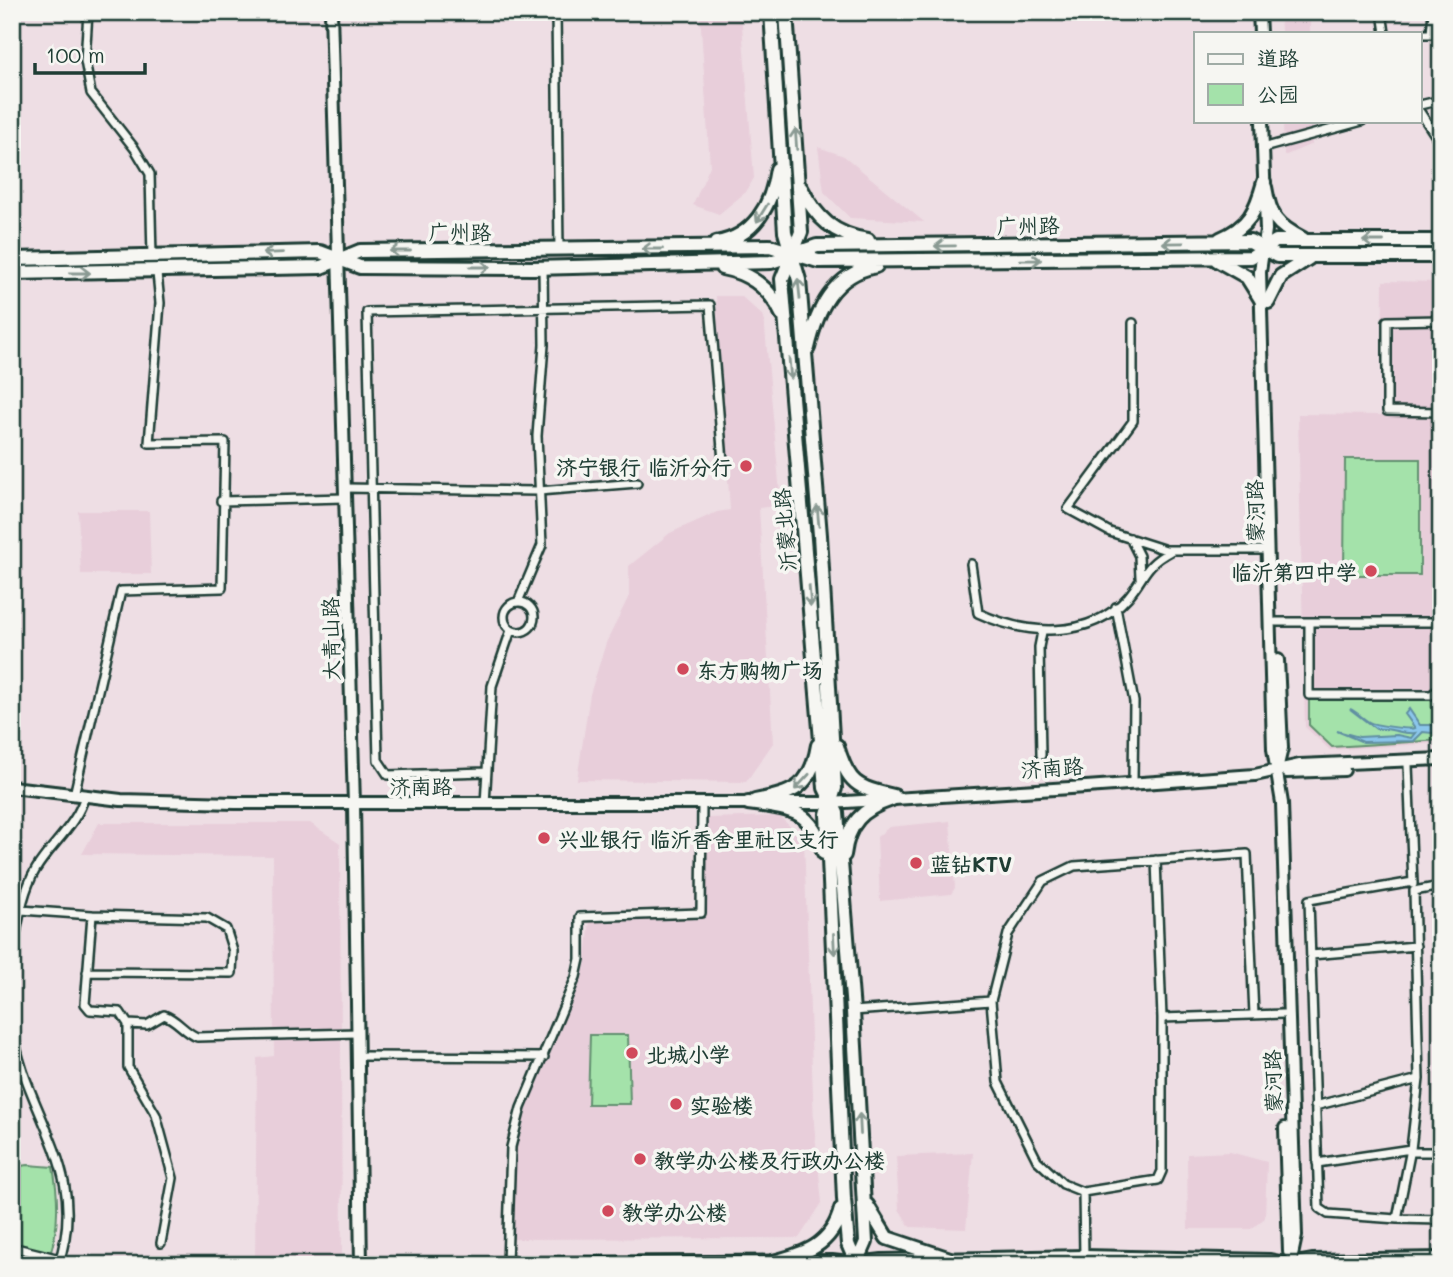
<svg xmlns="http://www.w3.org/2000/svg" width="1453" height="1277" font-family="Mali,'LXGW WenKai TC',sans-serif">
<rect width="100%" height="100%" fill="#eedee4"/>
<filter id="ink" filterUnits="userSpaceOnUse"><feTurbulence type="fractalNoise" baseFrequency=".0143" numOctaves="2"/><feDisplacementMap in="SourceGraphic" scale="14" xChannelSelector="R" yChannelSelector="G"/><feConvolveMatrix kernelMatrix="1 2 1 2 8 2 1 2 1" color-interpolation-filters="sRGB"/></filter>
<g filter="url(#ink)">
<path fill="#e8ceda" d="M700,12H741L754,178L746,192L719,214L693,205L710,166Z
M1280,12H1310V33H1281Z
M1283,121H1312V144L1284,156Z
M818,147L844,156L924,222L850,218L824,192Z
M1383,281L1441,282V743L1330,750L1305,727L1298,414L1382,415Z
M716,296H741L764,317L781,505L759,508L773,743L746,782L577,780L590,694L606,643L629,596V566L670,533L717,512L730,510Z
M78,511H149L151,574H81Z
M779,816L804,840L814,1124L822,1203L799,1238L511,1239V1176L522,1120L585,967L590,920L705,916L706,818Z
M950,821L955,888L951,894L880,901L877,837L889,827Z
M99,823H310L340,843L342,1265H255L257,1058L274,1056L273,856L82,854Z
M1230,1152L1267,1162L1265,1218L1251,1229H1188L1187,1154Z
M973,1153L966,1229L910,1227L899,1209L896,1156Z"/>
<path fill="#a4e2aa" stroke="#62906f" stroke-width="2" d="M1345,459H1420V575H1344Z
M1441,694V740L1332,747L1309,725V700L1435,699Z
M590,1035H628L630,1104H588Z
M28,1165L53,1167C59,1199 60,1234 46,1265H12L13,1167Z"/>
<path fill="#8bc6eb" stroke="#608fa2" stroke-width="2" d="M1350,709C1357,712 1362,718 1369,722C1374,725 1410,730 1415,728L1405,714L1409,709L1420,725H1441V734L1423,732L1414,741L1363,742L1337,731L1359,737L1397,735L1411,738L1415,733C1402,735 1390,727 1376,729Z"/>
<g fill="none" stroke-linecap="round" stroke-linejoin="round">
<g stroke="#1f3d34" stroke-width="12">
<path id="street" d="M88,12L85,61L91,93L135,149L150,174L152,257
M556,12L559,250
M1382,12L1385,33
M1420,34H1431L1433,12
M1420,105L1441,100
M1420,112L1441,144
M1263,148L1362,121
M1441,320L1387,321V411L1441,412
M1133,323V421L1068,509L1110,532L1166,550H1268
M345,488L539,491L637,483
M221,501L345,498
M1130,538L1139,556L1140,577
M971,564L978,613C1026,635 1089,641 1128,597C1146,576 1143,566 1171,551
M518,602L542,545L537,436L544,345L543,267
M504 617a15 15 0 1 1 30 0a15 15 0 1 1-30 0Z
M1116,607L1134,702L1133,780
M1276,622H1441
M1309,622V695H1431L1441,688
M1041,755L1039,647L1042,632
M1408,765L1413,884
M486,772L388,775L378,760L367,312L710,305L723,461
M74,795L121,591L222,588L225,442L149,443L160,303L157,273
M485,804L492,686L511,630
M1156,860L1162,1018V1171L1158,1180L1083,1192L1063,1184L1037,1160L998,1082L991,1001L1008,934L1043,881L1074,866L1247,854L1254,1015
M1441,886L1414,891L1419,1079L1411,1149L1397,1219L1441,1220
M21,910L92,915L207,918L226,929L233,951L232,973L87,972
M92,915L85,1004L90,1010L120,1012L128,1024V1067L156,1115L173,1178L161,1243
M12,954C18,926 21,894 36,869C51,844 78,824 85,795
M1311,955L1416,946
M853,1011L991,1001
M1162,1018L1283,1014
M12,1023C22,1113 92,1168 58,1265
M128,1024L147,1025L164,1015C178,1020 184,1032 197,1037L357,1033
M357,1056L544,1057
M1315,1106L1419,1079
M1410,1152H1441
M1317,1163L1411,1149
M1083,1192L1084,1256
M1397,1219L1328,1214L1319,1208L1309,900L1413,882
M12,1247L60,1259
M507,1263L511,1147L521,1108L576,977L580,959V917L701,913L702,803"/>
</g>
<g stroke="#1f3d34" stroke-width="16">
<path id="secondary" d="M331,12L354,804L361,1265
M1259,12L1260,33
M1262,121L1266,230L1260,272L1273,749L1282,803L1296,1236L1290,1265
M1278,765L1282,748L1278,660
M1287,772L1344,770
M12,787L121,800L235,803H754
M774,803H830L1086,787L1255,775L1300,765L1441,759
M1285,1128L1289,1252
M857,1263L882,1260L1084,1256L1270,1260L1295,1265
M1290,1264L1312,1260L1441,1258
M369,1265L832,1261L865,1265"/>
</g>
<g stroke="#1f3d34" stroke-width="18">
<path id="primary" d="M771,12L785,232L799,280L820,535L835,788L827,814L844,1199L848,1244L857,1265
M786,12L801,232L782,279L825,788L837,813L853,1011L866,1242L856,1265
M1265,187C1270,217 1276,225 1303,239
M801,188C816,218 834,235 868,240
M1220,239C1249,227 1256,211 1264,182
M716,243C754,237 772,205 777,169
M12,259L320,252L360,267L533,268L771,262L817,246L1250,241L1277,256H1441
M1217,260L1247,277L1262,301
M722,268C749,273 770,288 782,314
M12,273L321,267L360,251L770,246L818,261L1251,257L1276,241H1441
M1268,302L1281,276L1309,258
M808,348C817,310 833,274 876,266
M837,746C848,783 856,788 894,796
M755,801C794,793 811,788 818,745
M748,803C790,809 811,808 824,853
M844,855C848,823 862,809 892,799
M867,1205L887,1238L953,1260
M773,1262C805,1254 832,1245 841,1209"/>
</g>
<use href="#street" stroke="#f6f6f2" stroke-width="7"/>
<use href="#secondary" stroke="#f6f6f2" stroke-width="10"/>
<use href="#primary" stroke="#f6f6f2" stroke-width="12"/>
</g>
<defs><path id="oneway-shaft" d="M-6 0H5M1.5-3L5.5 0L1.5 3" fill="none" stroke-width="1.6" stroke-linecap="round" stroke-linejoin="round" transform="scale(1.75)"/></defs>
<g stroke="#8a9a93">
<use href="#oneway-shaft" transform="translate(796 139) rotate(-94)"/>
<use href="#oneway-shaft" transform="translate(762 213) rotate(122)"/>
<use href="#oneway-shaft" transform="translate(1373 241) rotate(-180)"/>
<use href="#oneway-shaft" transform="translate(1173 243) rotate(179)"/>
<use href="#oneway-shaft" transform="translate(945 246) rotate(179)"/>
<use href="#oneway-shaft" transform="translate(652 249) rotate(180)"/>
<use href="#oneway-shaft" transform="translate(400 251) rotate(180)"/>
<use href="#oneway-shaft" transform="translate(273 253) rotate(178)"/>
<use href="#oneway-shaft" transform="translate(1031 260) rotate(-1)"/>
<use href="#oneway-shaft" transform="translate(480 267)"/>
<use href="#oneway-shaft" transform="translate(80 273)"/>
<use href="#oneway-shaft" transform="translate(799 289) rotate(-96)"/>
<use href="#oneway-shaft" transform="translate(790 369) rotate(85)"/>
<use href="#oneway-shaft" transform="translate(818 516) rotate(-95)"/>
<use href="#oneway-shaft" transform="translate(810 596) rotate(85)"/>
<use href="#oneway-shaft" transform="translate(802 782) rotate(133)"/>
<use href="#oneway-shaft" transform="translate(834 944) rotate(87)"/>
<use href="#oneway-shaft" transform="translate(860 1124) rotate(-93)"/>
</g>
</g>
<g fill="#d1495b" stroke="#f6f6f2" stroke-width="2.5">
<circle cx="746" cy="466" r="7"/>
<circle cx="1371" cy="571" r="7"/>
<circle cx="683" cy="669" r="7"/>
<circle cx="544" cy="838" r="7"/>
<circle cx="916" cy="863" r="7"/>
<circle cx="632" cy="1053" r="7"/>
<circle cx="676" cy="1104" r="7"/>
<circle cx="640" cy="1159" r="7"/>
<circle cx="608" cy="1211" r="7"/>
</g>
<g text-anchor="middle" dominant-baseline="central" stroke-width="7" stroke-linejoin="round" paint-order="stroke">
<g font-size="21" fill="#1f3d34" stroke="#f6f6f2">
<text transform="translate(1028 225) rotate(-1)">广州路</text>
<text x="460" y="231">广州路</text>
<text transform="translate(1254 511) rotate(-91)">蒙河路</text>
<text transform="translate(784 530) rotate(-95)">沂蒙北路</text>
<text transform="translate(330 639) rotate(-91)">大青山路</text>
<text transform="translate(1052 767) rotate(-4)">济南路</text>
<text x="421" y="785">济南路</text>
<text transform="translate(1272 1081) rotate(-92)">蒙河路</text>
</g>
<g font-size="21" font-weight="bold" fill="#1f3d34" stroke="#f6f6f2" text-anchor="start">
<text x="732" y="466" text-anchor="end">济宁银行 临沂分行</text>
<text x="1357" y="571" text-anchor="end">临沂第四中学</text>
<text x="697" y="669">东方购物广场</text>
<text x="558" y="838">兴业银行 临沂香舍里社区支行</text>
<text x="930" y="863">蓝钻KTV</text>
<text x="646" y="1053">北城小学</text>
<text x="690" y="1104">实验楼</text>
<text x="654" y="1159">教学办公楼及行政办公楼</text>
<text x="622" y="1211">教学办公楼</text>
</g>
</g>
<rect width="1453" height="1277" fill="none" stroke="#f6f6f2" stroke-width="42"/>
<rect x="21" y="21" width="1411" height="1235" fill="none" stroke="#1f3d34" stroke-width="2.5" filter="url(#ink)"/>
<rect x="1194" y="32" width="228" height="91" fill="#f6f6f2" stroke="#a0aca6" stroke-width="2"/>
<rect x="1208" y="54" width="35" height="10" fill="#f6f6f2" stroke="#a0aca6" stroke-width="2"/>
<text x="1257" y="66" font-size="21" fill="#1f3d34">道路</text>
<rect x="1208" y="84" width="35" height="21" fill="#a4e2aa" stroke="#a0aca6" stroke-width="2"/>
<text x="1257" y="102" font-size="21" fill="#1f3d34">公园</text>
<path d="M35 63v10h110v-10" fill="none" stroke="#1f3d34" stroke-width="3.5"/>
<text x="46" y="63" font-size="21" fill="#1f3d34" stroke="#f6f6f2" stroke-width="5" paint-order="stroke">100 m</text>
</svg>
